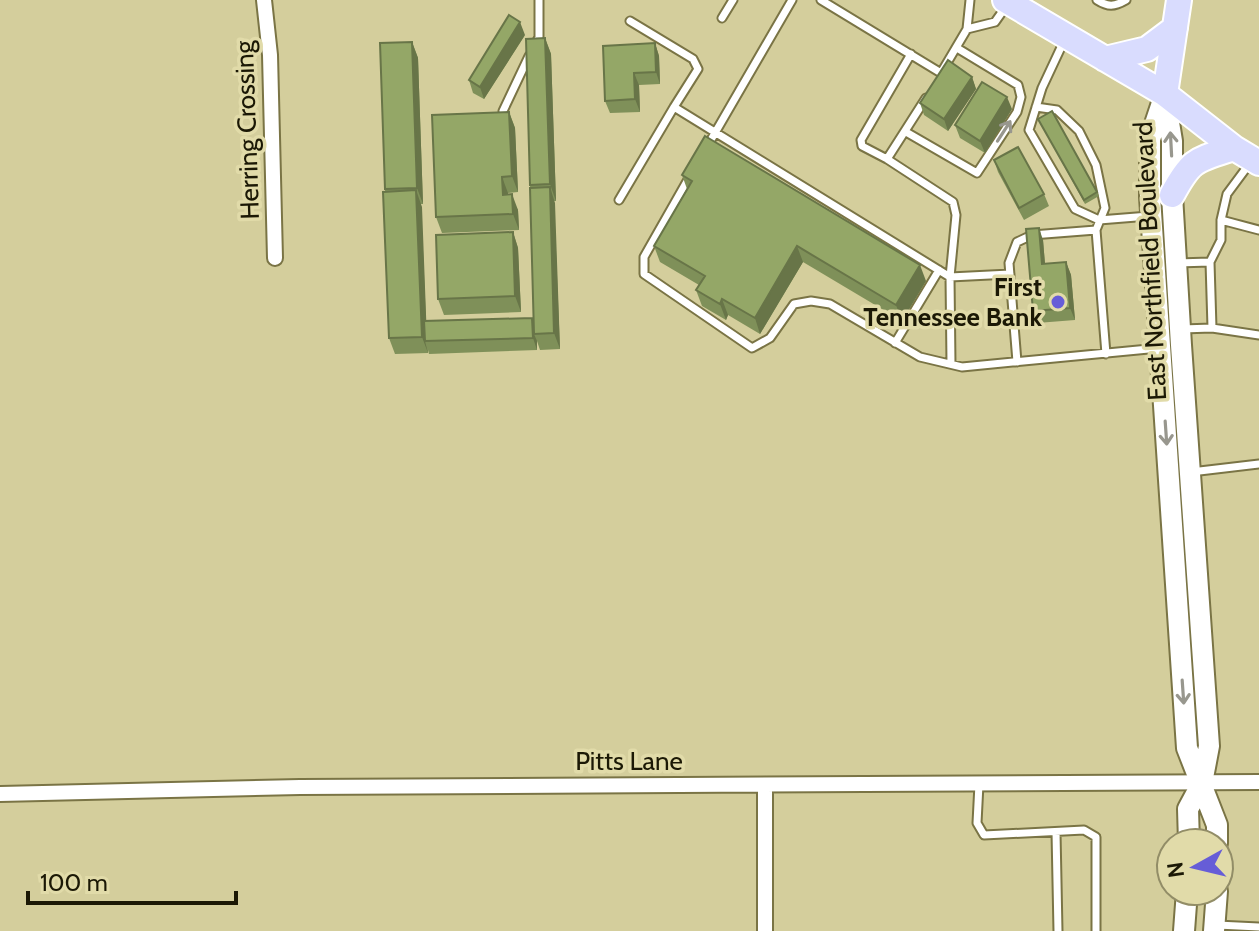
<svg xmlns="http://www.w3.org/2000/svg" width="1259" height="931" font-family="Cabin,sans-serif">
<rect width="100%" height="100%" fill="#d4ce9c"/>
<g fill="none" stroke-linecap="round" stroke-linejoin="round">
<g stroke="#7a7445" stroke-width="11">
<path id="lane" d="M821,0L941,73L967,29L970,0
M1097,0C1108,7 1114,7 1126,0
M722,18L733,0
M630,21L693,59L698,69L674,107L950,277L1010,274
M967,29L995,22L1007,5
M1064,41L1042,88L1029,130L1075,209L1099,220L1149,216
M535,45L539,37V0
M926,98L887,159L953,202L956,215L950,277L951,364
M1036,107L1057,110L1079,131L1096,165L1105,208L1096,230L1106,354
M503,111L529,56
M906,132L977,173L1017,112L1021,97L1018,85L957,48
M708,145L792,0
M887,159L862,146L861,140L911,54
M690,176L644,257V274L752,348L770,338L794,304L811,301L830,304L920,357L962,367L1159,348
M619,200L674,107
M1221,220L1259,230
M1210,262L1221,240V220L1227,194L1250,163
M1177,263L1210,262L1212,328
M1182,329L1212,328L1259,335
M895,343L939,270
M1017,362L1009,263L1017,242L1032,235L1096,230
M1191,472L1259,464
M979,784L977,823L984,835L1084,830L1096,837V931
M1056,832L1058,931
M1217,925L1259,927"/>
</g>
<g stroke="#7a7445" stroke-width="18">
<path id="street" d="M264,0L270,55L275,258
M765,785V931
M0,794L300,787L1259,782"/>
</g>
<g stroke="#7a7445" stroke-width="24">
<path id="secondary" d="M1165,94L1150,139V197L1187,748L1217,825V843
M1165,98L1172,141V195L1181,345L1209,746L1202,783L1188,809L1189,843
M1184,931L1187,891
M1214,931L1217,891"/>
</g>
<g stroke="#fff" stroke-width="28">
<path id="primary" d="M1005,0L1165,94L1234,148L1259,163
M1105,59L1147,49L1175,28
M1165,94L1179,0
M1172,195C1191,159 1196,160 1234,148"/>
</g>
<use href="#lane" stroke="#fff" stroke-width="7"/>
<use href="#street" stroke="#fff" stroke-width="14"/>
<use href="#secondary" stroke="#fff" stroke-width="20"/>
<use href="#primary" stroke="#d9dcfe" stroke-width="24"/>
</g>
<path fill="#7f9059" d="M525,35L484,99L473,93L469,80Z
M545,38L551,54L556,201H554L560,349L540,350L537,341V350L429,354L428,350V353L395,354L389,338L385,189L412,42L418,58L423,204H421L426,321L534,323L530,185Z
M655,43L659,56L660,84L639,85L640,112L610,113L605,101Z
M972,77L976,89L948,131L924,115L920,103Z
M1012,109L985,153L960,138L955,125Z
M509,112L515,128L518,192L508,193V194L518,210L519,230L442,233L436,217Z
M1038,119L1097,192L1099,196L1085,204Z
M994,160L1044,194L1049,206L1024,220L998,172Z
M682,175L926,281L902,321L803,262L760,334L728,315L726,320L702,306L696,290L699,285L660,262L654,246L687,189Z
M513,232L518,248L521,312L444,315L438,299Z
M1043,240L1045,264L1066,262L1071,275L1075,320L1037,323L1033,311Z"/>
<path fill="#687548" d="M520,22L525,35L484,99L480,87Z
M545,38L551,54L556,201L550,184Z
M412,42L418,58L423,204L417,188Z
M655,43L659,56L660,84L656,72Z
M634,73L639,85L640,112L635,99Z
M972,77L976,89L948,131L944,119Z
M1007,97L1012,109L985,153L980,141Z
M509,112L515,128L518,192L512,176Z
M502,177L508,193L509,211L503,195Z
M550,187L555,203L560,349L554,333Z
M416,190L422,207L427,341H425L428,353L422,337Z
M512,194L518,210L519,230L513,214Z
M1039,228L1043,240L1046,276L1042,264Z
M513,232L518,248L521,312L515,296Z
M797,246L803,262L760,334L755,318Z
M1066,262L1071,275L1075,320L1070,308Z
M920,265L926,281L902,321L896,305Z
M722,299L728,315L726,320L720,304Z
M532,318L536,330L534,334L537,341V350L533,338Z"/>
<path fill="#94a767" stroke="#687548" stroke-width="2" d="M509,15L520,22L480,87L469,80Z
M545,38L550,184L530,185L526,39Z
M412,42L417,188L385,189L380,43Z
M655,43L656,72L634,73L635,99L605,101L603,46Z
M948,60L972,77L944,119L920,103Z
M982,82L1007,97L980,141L955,125Z
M1052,111L1097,192L1084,200L1038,119Z
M509,112L512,176L502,177L503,195L512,194L513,214L436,217L432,115Z
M705,136L920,265L896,305L797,246L755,318L722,299L720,304L696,290L705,276L654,246L692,181L682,175Z
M1018,147L1044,194L1019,208L994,160Z
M550,187L554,333L534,334L530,188Z
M416,190L422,337L389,338L383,192Z
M1039,228L1042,264L1066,262L1070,308L1033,311L1026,229Z
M513,232L515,296L438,299L436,235Z
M532,318L533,338L425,341L424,321Z"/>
<defs><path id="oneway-shaft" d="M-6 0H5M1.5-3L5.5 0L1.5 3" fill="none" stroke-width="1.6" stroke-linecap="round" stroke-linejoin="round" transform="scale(2)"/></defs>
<g stroke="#98978e">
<use href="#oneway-shaft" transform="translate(1004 131) rotate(-57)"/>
<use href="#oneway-shaft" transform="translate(1171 144) rotate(-93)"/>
<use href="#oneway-shaft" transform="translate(1166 433) rotate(86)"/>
<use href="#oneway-shaft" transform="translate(1183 692) rotate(86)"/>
</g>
<circle fill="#665dd7" stroke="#e1dba9" stroke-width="3" cx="1058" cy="302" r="8"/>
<g text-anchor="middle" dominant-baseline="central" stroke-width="7" stroke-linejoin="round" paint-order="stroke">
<g font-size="26" fill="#1b1805" stroke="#e1dba9">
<text transform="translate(247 130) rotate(-92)">Herring Crossing</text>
<text transform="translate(1150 261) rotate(-93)">East Northfield Boulevard</text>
<text x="629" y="761">Pitts Lane</text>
</g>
<g font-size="26" font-weight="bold" fill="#1b1805" stroke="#e1dba9" text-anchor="end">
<text x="1042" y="287">First<tspan x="1042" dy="30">Tennessee Bank</tspan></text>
</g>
</g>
<g transform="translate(1195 867) rotate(262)"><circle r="38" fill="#e1dba9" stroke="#928d67" stroke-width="2"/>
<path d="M0-6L14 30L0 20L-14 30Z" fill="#665dd7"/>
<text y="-12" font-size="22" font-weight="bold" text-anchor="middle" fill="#1b1805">N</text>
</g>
<path d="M28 891v12h208v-12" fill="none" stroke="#1b1805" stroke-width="4"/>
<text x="40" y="891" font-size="24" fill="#1b1805" stroke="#e1dba9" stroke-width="6" paint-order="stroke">100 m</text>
</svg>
